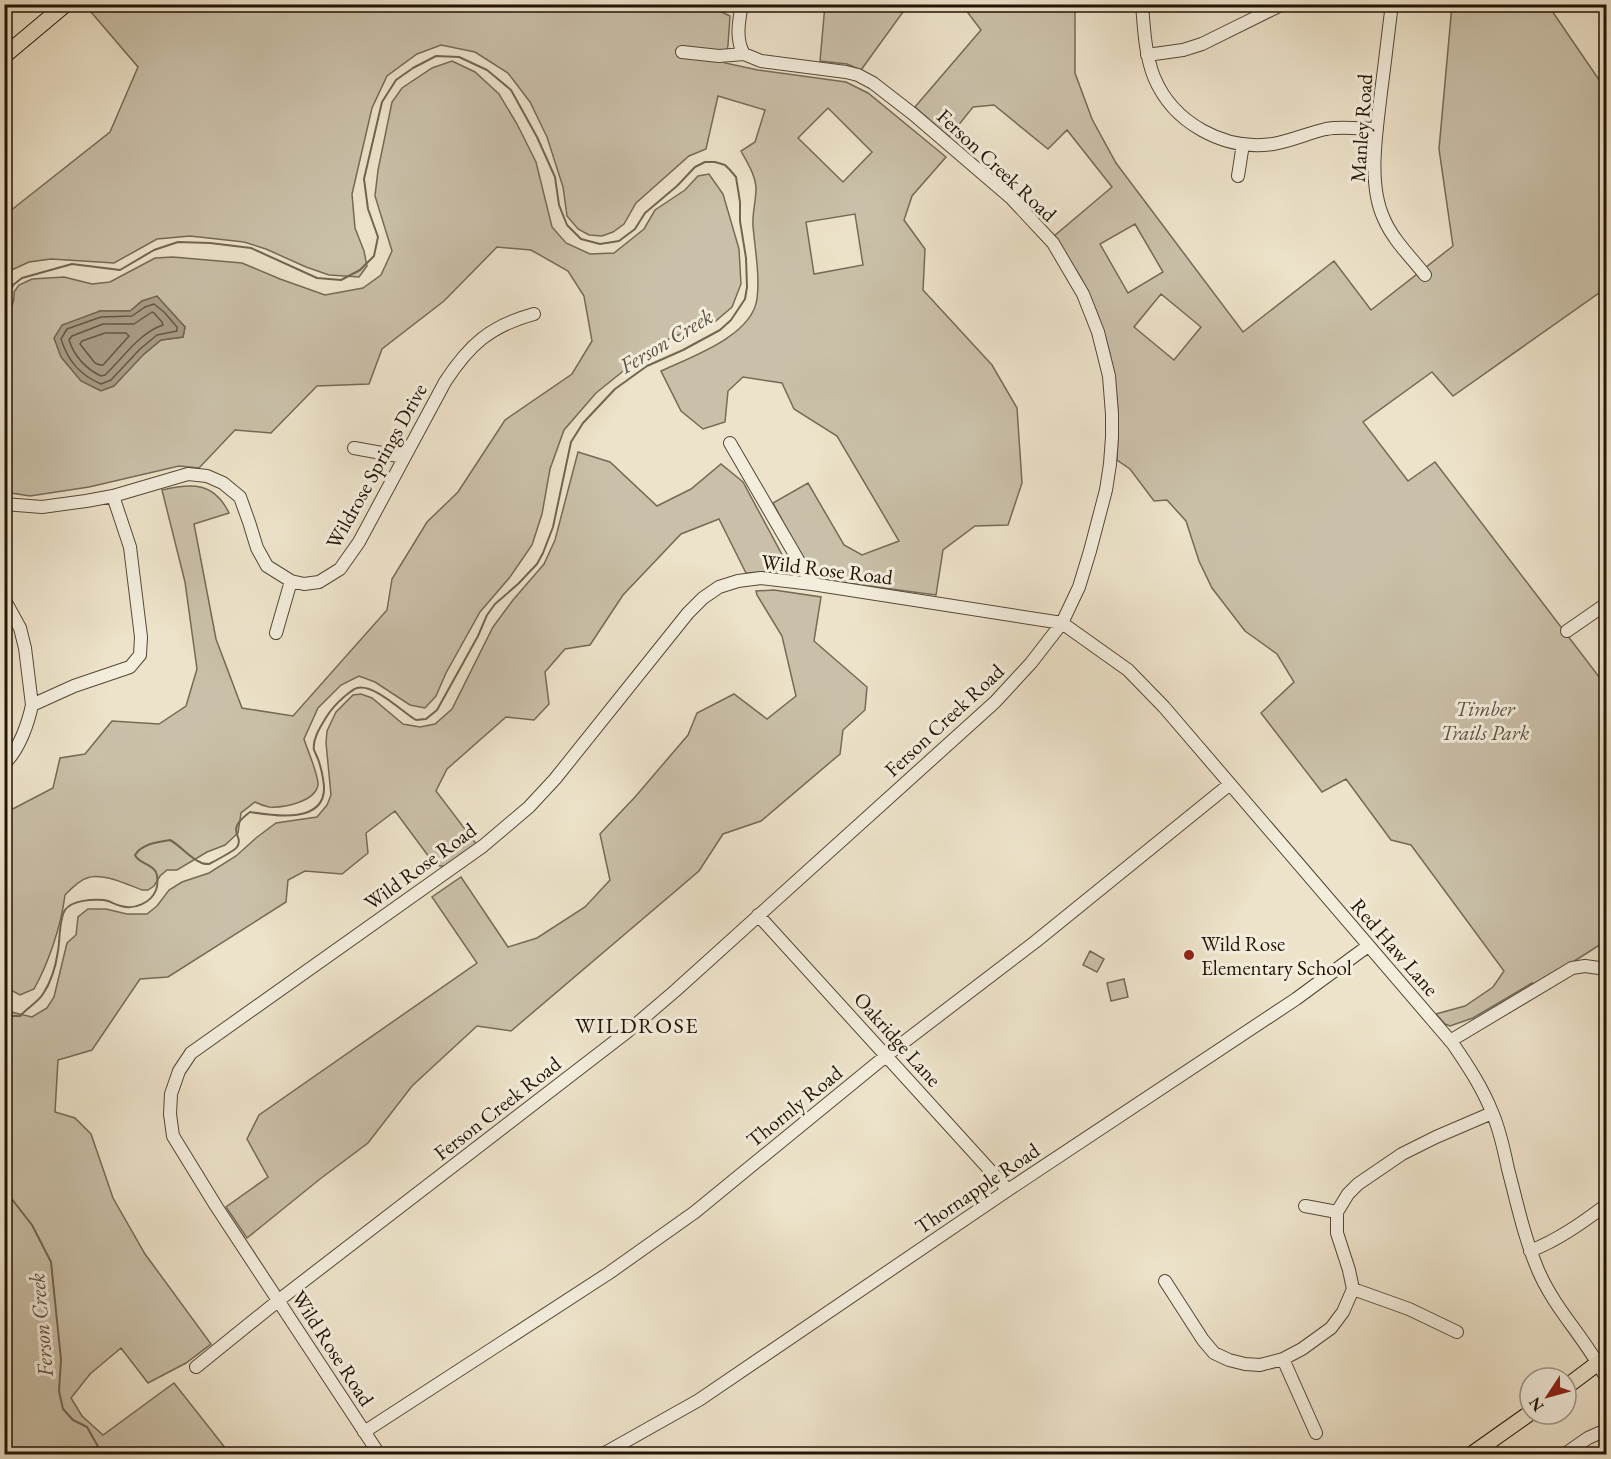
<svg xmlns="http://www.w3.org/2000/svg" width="1611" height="1459" font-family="'EB Garamond',serif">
<rect width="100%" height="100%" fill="#ede3ca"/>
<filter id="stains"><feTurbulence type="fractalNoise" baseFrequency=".00333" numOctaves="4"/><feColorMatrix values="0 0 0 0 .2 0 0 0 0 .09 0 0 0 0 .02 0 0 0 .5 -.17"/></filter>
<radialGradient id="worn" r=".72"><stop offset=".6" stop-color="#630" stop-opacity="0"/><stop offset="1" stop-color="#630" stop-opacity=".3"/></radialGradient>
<path fill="#cac0a9" stroke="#766a57" stroke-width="1.5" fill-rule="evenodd" d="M85,5H707L730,16L728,45L725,63L758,70L846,82L868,93L946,157L912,196L904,220L925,249L923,290L992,365L1017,408L1022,483L1008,525L975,526L943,550L936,595L816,579L810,572L773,503L808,483L844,545L862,555L899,541L837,436L794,409L782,383L743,377L728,391L725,422L703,429L681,411L661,371C691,357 752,336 757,299C760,275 755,250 753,226C752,214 756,201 756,189C756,176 747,162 741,151L755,142L765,110L718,96L706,149L689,156L636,203L624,224L613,232L602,236L589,235L578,229L567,216L563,187L547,137L530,102L508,73L475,52L441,45L417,54L387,76L372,108L352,194L355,228L364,251L367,266L359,277L329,275L306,267L266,249L244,242L190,236L157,239L114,263L51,259L29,262L5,273V215L110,132L138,67ZM828,108L872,152L843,182L798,138ZM855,214L863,265L814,274L806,222Z
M825,5H908L861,70L847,64L820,61Z
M962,5H1075V73L1092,119L1116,163L1243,332L1334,261L1371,310L1453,246L1439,149L1452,5H1548L1606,90V288L1453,396L1432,372L1363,422L1408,481L1435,462L1606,686V941L1535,986L1532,983L1473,1018L1450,1026L1445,1024L1436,1014L1465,1006L1493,987L1504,971L1411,845L1391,840L1346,779L1322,792L1261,713L1294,682L1277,654L1245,631L1212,588L1199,561L1186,521L1167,500L1154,501L1130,469L1117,460L1118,432L1116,430L1118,429C1119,378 1106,325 1082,280C1074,265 1062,251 1053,237L1112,187L1067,130L1048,149L994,105L973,107L949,137L915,107L981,30ZM1135,224L1163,272L1128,293L1100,244ZM1161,294L1201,327L1174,360L1134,327Z
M452,61L475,72L499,94L517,124L536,162L552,227L566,243L590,254L614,253L644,229L655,210L685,190L698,176L709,174L723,194L739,249L741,284L732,307L711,325L672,337L643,355L596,393L564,430L550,469L542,514L532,545L510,577L480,612L446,673L436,696L425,708L410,705L375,682L359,676L341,685L318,708L304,739C307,749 319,776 318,785C315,802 283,808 269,807C264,806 259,804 255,802L241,813L238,833L225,845L207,852L177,870H167L160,876L154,886L148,890H142C128,885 102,872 87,878C78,881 71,889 65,895C61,926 49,962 34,989L20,995L5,987V813L53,788L60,758L85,754L112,721L159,724L186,706L197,669L185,582L162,490C192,483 214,482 229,513L194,524L216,639L242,708L293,716L387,610L392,579L427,522L458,492L505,420L572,374L592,341L584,296L568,271L531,250L497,247L444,301L382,349L369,384L317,386L271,433L235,430L199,468L179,466L89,487L30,496L5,492V317C12,309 15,302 14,292L19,285L32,279L64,277L92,284L110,282L155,258L173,257L242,263L280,279L325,295L363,288L381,275L392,251L375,196L378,170L392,102L402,88L432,68ZM157,297L185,327L183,337L161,340L144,354L100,311H131L142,301Z
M578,452L610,462L657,506L691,489L721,464L743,482L786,562L782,571L746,573L719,519L681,534L623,595L590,645L565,649L545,672L549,704L534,720L506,717L447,769L436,791L477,845L447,867L435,865L395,811L366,833L368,853L342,874L305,871L288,880L286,902L168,977L140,979L92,1050L58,1060L55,1112L75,1118L91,1134L113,1198L145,1254L211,1344L186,1363L148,1383L121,1348L90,1374L71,1398L82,1416L103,1435L174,1383L230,1454H5L4,1008L11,1012L32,1017L47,1008L54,997L67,943L76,935L78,917L88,909H106L127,914H147L157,906L169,890L182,882L209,873L236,856L256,838L276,823L317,817L327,805L331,795L326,743L327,731L336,712L353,695L361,694L372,698L403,724L420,727L435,724L452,709L493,627L513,600L544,564L555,540Z
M774,590L821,597L814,641L867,687L865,710L843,730L840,754L761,821L723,834L699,871L511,1031L477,1026L412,1086L368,1143L320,1179L247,1238L226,1207L268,1177L247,1139L259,1115L477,963L432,897L461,877L508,947L537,938L585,907L610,880L600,834L635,797L688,735L697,713L734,694L767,719L796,696L782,636L757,595L756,591Z
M1090,951L1104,959L1097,972L1083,965Z
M1124,979L1128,997L1111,1001L1107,983Z"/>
<path fill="#a89c87" stroke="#726553" stroke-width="1.5" d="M157,296L185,327L183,337L161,340L144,354L114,386L101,391L81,381L61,357L54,338L62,325L100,311H130L142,301Z"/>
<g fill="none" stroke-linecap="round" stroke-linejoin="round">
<path stroke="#655846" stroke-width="1.5" d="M154,304L164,312L177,327V331L157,335L140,349L111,380L101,384C80,375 68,361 61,339L67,329L101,317L132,316L145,307Z
M152,312L154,313L162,322L163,325C139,333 123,358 105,375L101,376C86,369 74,356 69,340L72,336L103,324H134Z
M105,333H126L129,336L103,365H100L95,363L80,344L82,341Z"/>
<path stroke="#726553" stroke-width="2" d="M4,302L8,297L13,285L22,278L72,264L120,270L154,250L178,242L210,243L251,248L317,278L341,280L360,270L374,256L378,237L368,209L364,179L382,102L396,80L413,68L436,56L459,57L487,70L511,90L537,137L555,177L559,205L567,225L581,239L600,244L619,241L635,229L645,213L677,186L695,167L705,162H715L725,165L730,170L736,177L740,202V221L746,258L747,287L745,299L731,320L720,330L683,350L647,366L615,389L583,423L571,442L553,527L543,553L537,564L518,584L495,604L487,615L478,636L437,710L426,719L416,720C401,711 375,684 357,688C353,689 348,694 345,696C338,702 332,708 327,716C321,726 312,739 314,750C315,752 317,757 318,759C321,767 323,777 324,786C326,824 275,816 250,812C223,832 245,835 237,847C236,850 211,863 209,864C206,864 202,864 200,862C190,858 181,846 170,840C157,842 142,844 135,855C139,864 151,863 156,872C158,877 158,885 156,890C151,903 134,910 121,906C116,905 110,901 104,900C93,899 72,900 65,910C59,919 60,940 58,951C56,965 51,982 43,994C38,1002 27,1008 20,1016H10L4,1011
M4,1189L32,1225L51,1262L61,1360L59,1391L63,1409L73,1420L87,1427L100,1450L105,1454"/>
<g stroke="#554736" stroke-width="14">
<path id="minor" d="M742,4C739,20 735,40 744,54
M1142,4C1144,29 1145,54 1154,77C1173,123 1224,151 1273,144C1291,141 1308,133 1326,129C1343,126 1360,129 1377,129
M1392,4C1388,34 1385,63 1381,92C1377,130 1367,183 1384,219C1393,240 1411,257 1425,275
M1147,55L1183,50L1202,44L1283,4
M1238,176L1243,144
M730,443L812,584
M354,448L404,457
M4,504L42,507L86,501L113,496L188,474L207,476L223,483L240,497L249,522L257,548L267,566L291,581L304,584L319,582L340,569L359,542L445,382C469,345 490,326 534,314
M4,599L20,628L25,648L32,705
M1567,631L1606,604
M276,633L291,581
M4,764C19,750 28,724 32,705L74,686L130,667L140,655L141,637L130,547L113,496
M758,915L1008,1190
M1450,1041L1572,968L1585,966L1606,969
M1305,1206L1337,1212
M1530,1251C1558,1240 1582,1223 1606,1205
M1165,1281L1203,1340L1214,1353L1229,1360L1245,1364L1260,1365L1283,1359L1302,1349L1331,1328L1343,1312L1353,1289L1349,1270L1337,1233V1212L1348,1194L1358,1184L1402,1154L1436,1137L1492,1113
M1353,1289L1409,1309L1457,1332
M1283,1359L1316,1433
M196,1367L279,1300L627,1032L675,991L995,702L1031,663L1062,623L1079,587L1090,551L1106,490L1110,464L1112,437V414L1109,376L1098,332L1083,294L1053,243L1011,198L913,114L873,83L858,75L846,72L761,61L744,54L719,56L682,52
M364,1432L609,1273L695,1212L887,1055L1035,942L1230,784
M379,1454L216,1206L173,1136L170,1114L171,1094L179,1071L191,1053L483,846L529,807L555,779L688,613L703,598L719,587L738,581L761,578L812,584L1062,623L1128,670L1164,707L1453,1044C1468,1066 1482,1087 1492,1112C1500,1130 1504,1150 1508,1169C1517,1203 1524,1237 1538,1270C1555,1310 1587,1340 1606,1378
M603,1454L699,1400L1008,1190L1296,999L1368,946
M1565,1454L1588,1438L1606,1430"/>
</g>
<g stroke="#221305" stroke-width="17">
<path id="major" d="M4,56L66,4
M1566,1387L1606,1357
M1472,1454L1530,1413"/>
</g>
<use href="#minor" stroke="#f3eddd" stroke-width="12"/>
<use href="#major" stroke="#ede3ca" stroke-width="15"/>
</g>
<circle fill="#8f2418" stroke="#f3eddd" stroke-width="2" cx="1189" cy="955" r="6"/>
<g text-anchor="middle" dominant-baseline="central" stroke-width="6" stroke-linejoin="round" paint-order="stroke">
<g font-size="21" fill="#221305" stroke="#f3eddd">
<text transform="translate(1361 128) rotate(-86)">Manley Road</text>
<text transform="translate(997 165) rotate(43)">Ferson Creek Road</text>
<text transform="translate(376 466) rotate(-61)">Wildrose Springs Drive</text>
<text transform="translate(827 569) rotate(7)">Wild Rose Road</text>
<text transform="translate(944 720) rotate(-43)">Ferson Creek Road</text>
<text transform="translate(420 866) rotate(-36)">Wild Rose Road</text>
<text transform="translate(1395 947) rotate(49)">Red Haw Lane</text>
<text transform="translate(898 1039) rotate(48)">Oakridge Lane</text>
<text transform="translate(794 1106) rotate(-39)">Thornly Road</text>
<text transform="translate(497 1108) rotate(-38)">Ferson Creek Road</text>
<text transform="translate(977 1188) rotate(-34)">Thornapple Road</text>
<text transform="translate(333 1348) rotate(57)">Wild Rose Road</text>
</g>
<g font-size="21" font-style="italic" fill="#5d503e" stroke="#f3eddd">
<text x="1485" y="708">Timber<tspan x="1485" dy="24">Trails Park</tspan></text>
</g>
<g font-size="21" fill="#221305" stroke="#f3eddd" text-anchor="start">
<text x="1201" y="943">Wild Rose<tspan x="1201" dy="24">Elementary School</tspan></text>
</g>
<g font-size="22" font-style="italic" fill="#5e5140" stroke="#f3eddd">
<text transform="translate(666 341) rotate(-31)">Ferson Creek</text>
<text transform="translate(41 1325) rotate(-95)">Ferson Creek</text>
</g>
<g font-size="22" letter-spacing="1.5" fill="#221305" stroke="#f3eddd">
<text x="637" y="1025">WILDROSE</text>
</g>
</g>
<rect width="1611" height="1459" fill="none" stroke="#ede3ca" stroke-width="24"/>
<rect x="6" y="6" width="1599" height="1447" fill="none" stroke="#221305" stroke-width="3"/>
<rect x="12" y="12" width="1587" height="1435" fill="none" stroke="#221305" stroke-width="1.5"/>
<g transform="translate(1548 1396) rotate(234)"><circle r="28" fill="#f3eddd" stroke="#9f9687" stroke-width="1.5"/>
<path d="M0-4.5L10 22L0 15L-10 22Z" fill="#8f2418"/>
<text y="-9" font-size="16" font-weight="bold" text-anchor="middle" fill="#221305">N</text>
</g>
<rect width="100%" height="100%" filter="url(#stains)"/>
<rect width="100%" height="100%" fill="url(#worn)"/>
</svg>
